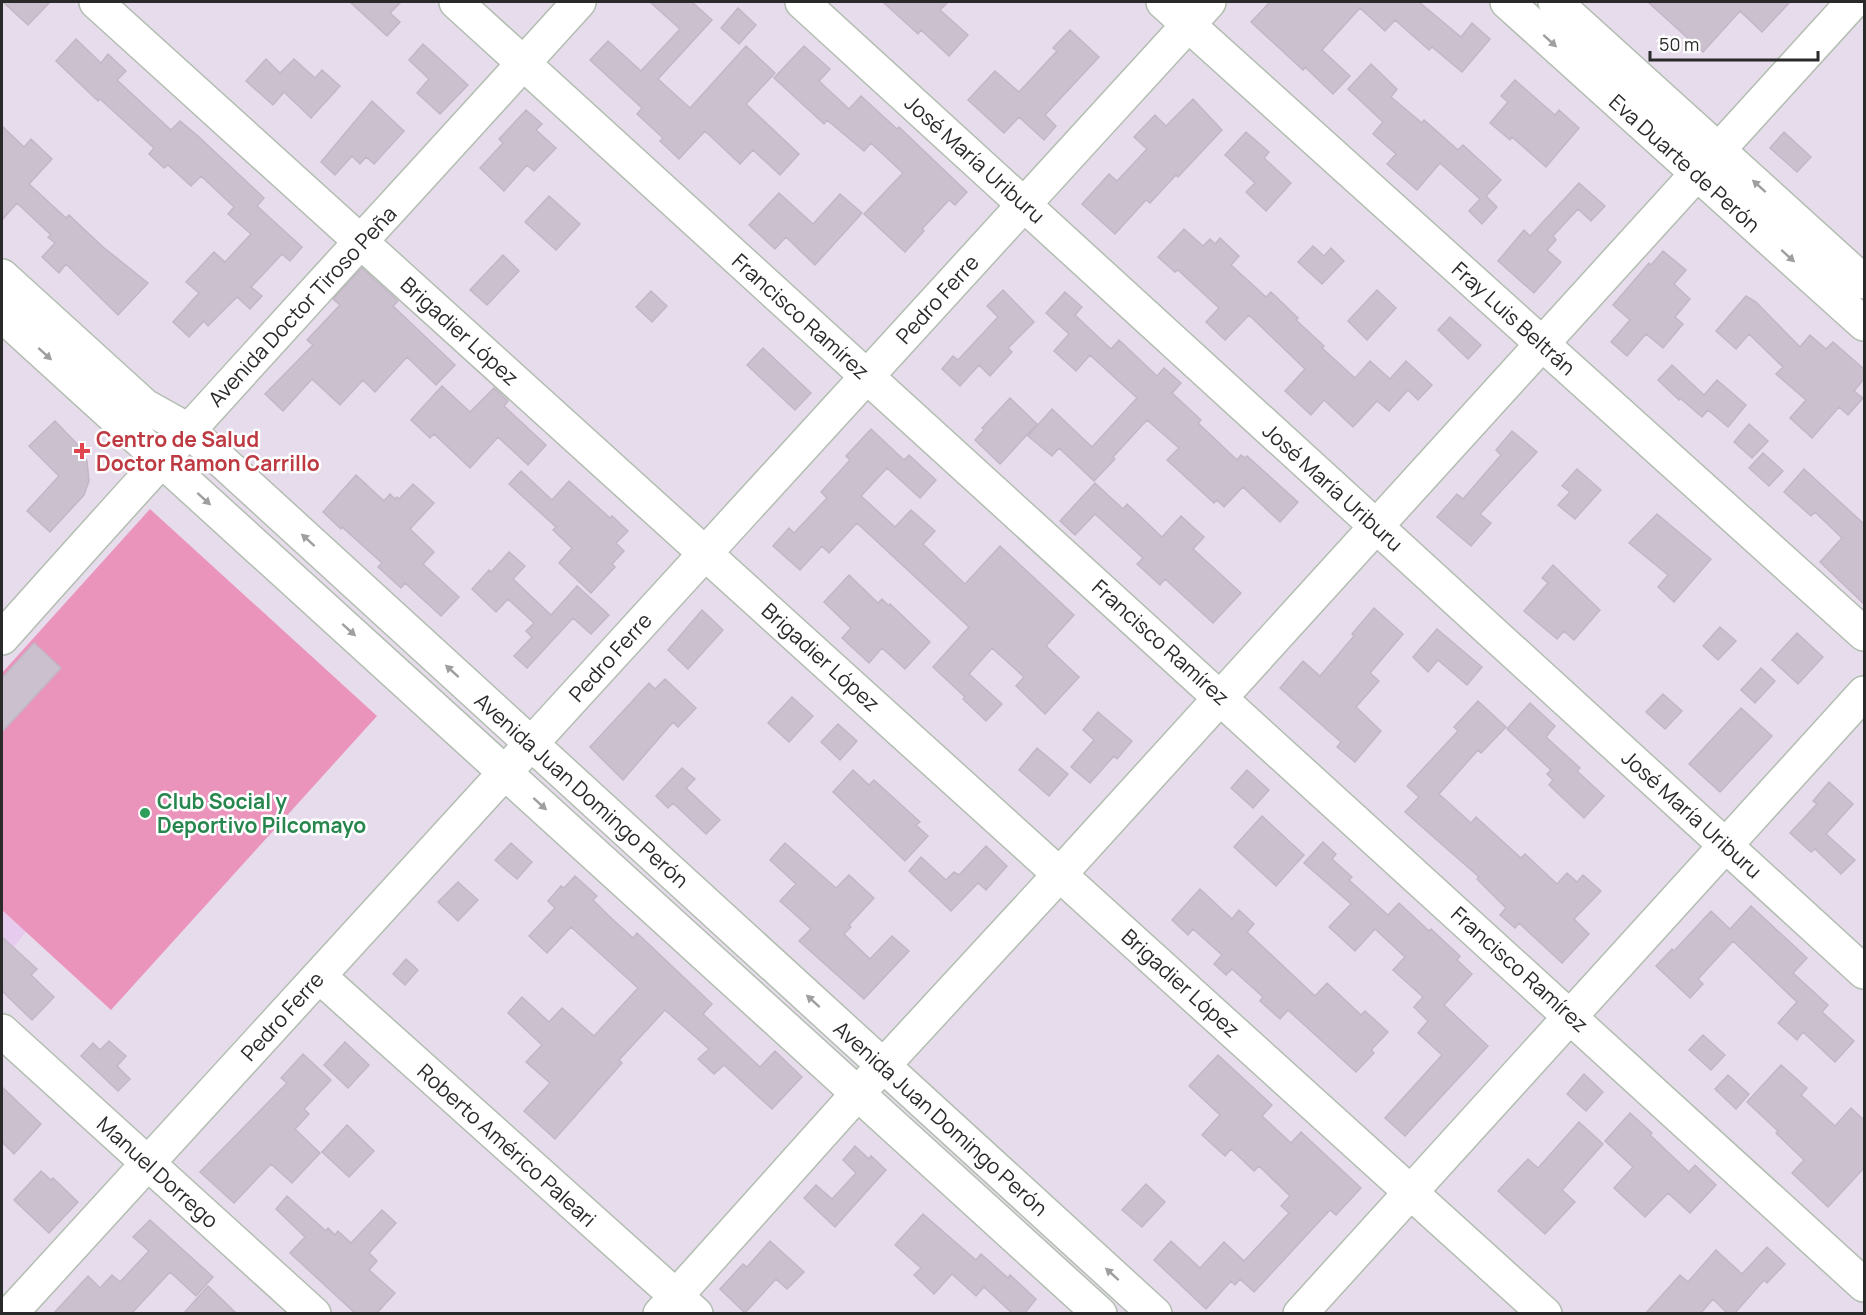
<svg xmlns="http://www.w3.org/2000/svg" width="1866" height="1315" font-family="Manrope,sans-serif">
<rect width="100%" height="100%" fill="#e7dcec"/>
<path fill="#e6cbee" d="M2,910L26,932L2,961Z"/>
<path fill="#ea94bc" d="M150,509L377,716L111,1010L2,910V673Z"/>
<path fill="#cbc1ce" stroke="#c3b6c7" stroke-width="1.5" d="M3,2H50L28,25Z
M350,2H401L390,13L400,22L387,36Z
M650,2H692L712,20L658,79L690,108L746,46L775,73L746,104L799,154L780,175L753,150L740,164L705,131L679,159L660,141L663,138L637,114L642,108L590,60L608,41L641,71L680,29Z
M883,2H948L940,10L968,35L949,56L921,30L918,34Z
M1270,2H1419L1461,37L1472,23L1490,39L1462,72L1432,47L1429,50L1395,20L1385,31L1360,8L1322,50L1350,76L1333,94L1305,67L1303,70L1251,22Z
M1648,2H1790L1762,32L1740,11L1703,52Z
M738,8L756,25L739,44L721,28Z
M1070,30L1099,57L1045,115L1056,126L1044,140L1019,117L1004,133L968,100L995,71L1019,92L1057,51L1053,48Z
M76,39L101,63L108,54L126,71L117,80L171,130L180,121L198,136L264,198L257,206L302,247L290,261L282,254L251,287L262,296L250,309L237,297L208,326L204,321L189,337L173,322L199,293L186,282L214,252L225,262L251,234L228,214L234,207L201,176L191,186L168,165L164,168L149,154L154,148L100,99L98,101L56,61Z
M423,44L468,85L440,114L417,93L429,79L409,60Z
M804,46L830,69L819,81L849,109L861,96L897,129L899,127L967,192L955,205L949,200L922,229L924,231L905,252L864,214L903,173L871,143L864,151L827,120L824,124L774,78Z
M266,59L280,73L294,59L315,78L322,70L340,86L311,118L284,92L273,105L246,81Z
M1371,64L1397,89L1391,97L1422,123L1424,120L1458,150L1463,145L1501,180L1486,196L1497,207L1482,224L1469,211L1480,199L1440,163L1417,190L1387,164L1396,154L1373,134L1383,122L1348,89Z
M1515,80L1555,115L1559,110L1579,128L1546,167L1512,137L1510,140L1490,123L1508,102L1501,96Z
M1193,99L1222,130L1178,177L1176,175L1150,203L1146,200L1115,234L1082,204L1109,174L1117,181L1147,149L1134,137L1155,115L1166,126Z
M372,101L404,131L374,164L366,157L360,164L352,156L335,175L321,162Z
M526,110L542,124L536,130L556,148L534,171L527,165L504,191L480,168L503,143L499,139Z
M2,126L24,147L31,139L52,159L29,184L66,218L69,215L103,247L148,283L118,315L66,264L59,273L42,257L55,243L48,237L51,235L17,203L2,220Z
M1246,132L1269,152L1264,158L1291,183L1266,211L1246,192L1255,183L1225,155Z
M1784,132L1811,157L1797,172L1770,148Z
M1579,183L1605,206L1591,221L1578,209L1553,236L1556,240L1547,250L1561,262L1534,293L1498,261L1524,230L1530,236Z
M779,193L813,224L840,194L862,213L815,265L786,237L775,249L749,225Z
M549,196L580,224L556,250L525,222Z
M1184,229L1203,246L1210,239L1215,244L1220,238L1239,256L1231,265L1266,297L1271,292L1298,318L1296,320L1324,346L1322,348L1355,378L1370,361L1390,379L1406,361L1432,385L1418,400L1408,390L1389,411L1377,401L1353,427L1324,400L1311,415L1285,391L1305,369L1249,315L1225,340L1206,322L1219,308L1178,270L1175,272L1158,257Z
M1313,246L1324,256L1331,248L1344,261L1322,284L1298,262Z
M1663,251L1686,270L1674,284L1690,299L1675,317L1683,324L1663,348L1646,334L1627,356L1611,342L1630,320L1613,305L1649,263L1651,265Z
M503,255L519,271L487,305L470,290Z
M362,268L398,301L393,306L455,365L436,385L407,357L375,392L363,380L340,405L312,379L283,411L265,394L313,345L307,340L340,305L333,299Z
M1003,290L1034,322L1008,348L1012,352L990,376L979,365L960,386L942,369L953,356L958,360L998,317L987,306Z
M1377,290L1396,308L1367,340L1348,321Z
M651,291L667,306L652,322L636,307Z
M1065,292L1082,307L1075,315L1111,349L1119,340L1157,376L1164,368L1181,383L1172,393L1201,420L1198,423L1237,460L1241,455L1245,458L1247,456L1298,502L1280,522L1243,487L1224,507L1217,500L1214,503L1167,460L1179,448L1147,420L1113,457L1115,459L1094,481L1059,448L1052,456L1028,436L1052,409L1092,447L1137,398L1090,355L1076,371L1054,351L1069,334L1046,313Z
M1746,296L1756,302L1800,347L1810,335L1826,349L1833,342L1864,369V379L1854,391L1863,398L1848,415L1839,407L1812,438L1790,418L1806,400L1776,374L1783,367L1749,334L1736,349L1716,331Z
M1450,317L1481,345L1468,359L1438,330Z
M763,348L811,393L795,410L747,365Z
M1672,365L1704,395L1717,380L1746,405L1728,427L1708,410L1702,417L1680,398L1679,400L1658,380Z
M442,386L470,412L494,388L508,401L504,406L546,445L528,465L498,437L470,468L434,434L430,438L411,420Z
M1010,398L1037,424L1000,464L975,440L984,430L982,428Z
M55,421L78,445L87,461L89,481L84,495L50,532L27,511L59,476L29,446Z
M1749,424L1768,441L1752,458L1734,442Z
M871,429L904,460L909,455L936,480L920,498L887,468L861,496L895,527L911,510L935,531L923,544L965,584L1000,546L1074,615L1046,646L1079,677L1045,714L1016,686L1024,677L992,648L969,674L1002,704L986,721L963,699L965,697L933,667L969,627L857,523L829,553L822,546L800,570L773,546L789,528L794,533L827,498L821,492L850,460L846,456Z
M1512,431L1537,452L1480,514L1491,523L1471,546L1437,517L1457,494L1463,499L1501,455L1496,450Z
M1763,453L1783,471L1769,486L1749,468Z
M1577,469L1601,490L1575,519L1558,505L1570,492L1562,486Z
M1804,469L1864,524V604L1820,562L1842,538L1815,512L1811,516L1784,492Z
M521,471L552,500L569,481L610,518L612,516L628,531L616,543L624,551L612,564L615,567L591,593L559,563L572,548L553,530L556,527L509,484Z
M356,475L384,501L390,494L395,499L397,497L399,499L413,484L434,503L410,529L434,552L423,564L459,597L441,616L405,583L401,588L378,567L382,563L342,527L341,529L323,512Z
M1095,483L1123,509L1127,504L1162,537L1181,516L1204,537L1193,549L1241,593L1213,623L1165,579L1160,585L1137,564L1143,558L1095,514L1075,535L1060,521Z
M1657,514L1711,559L1674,602L1658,587L1668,575L1629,543Z
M509,552L525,566L513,579L551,615L577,586L609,615L591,634L573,618L527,668L514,656L532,637L526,631L534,623L508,599L496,612L472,589L489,570L491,572Z
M1553,565L1600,610L1574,640L1564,631L1557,639L1524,611L1548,583L1542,578Z
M849,575L878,603L882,599L889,606L890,604L930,642L905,669L882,648L869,663L842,638L851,628L824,602Z
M1374,608L1403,634L1370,673L1379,681L1356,707L1381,731L1355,762L1337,747L1341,742L1280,688L1303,661L1320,676L1354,636L1352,634Z
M702,610L723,630L688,669L668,650Z
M1720,627L1736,641L1718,660L1703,646Z
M1437,629L1482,667L1467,685L1438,660L1428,672L1413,657Z
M1797,633L1823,657L1798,684L1772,660Z
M34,643L61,668L2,732V678Z
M1761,668L1775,681L1755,703L1741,690Z
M665,679L696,708L678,727L673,722L623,780L590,747L649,683L655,689Z
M1663,694L1682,711L1665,729L1646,712Z
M792,697L813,716L789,742L768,723Z
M1478,701L1506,727L1481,753L1478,750L1439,794L1471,823L1476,817L1521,858L1525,854L1557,884L1567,873L1577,882L1583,875L1601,891L1574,919L1589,934L1562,963L1519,923L1515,928L1500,915L1506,908L1477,879L1479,877L1405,812L1419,797L1407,786L1458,731L1454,727Z
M1530,703L1555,726L1546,737L1580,768L1577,771L1604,796L1584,818L1549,785L1553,780L1547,774L1551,770L1507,729Z
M1741,708L1772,736L1720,792L1689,764Z
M1098,712L1132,741L1117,759L1114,756L1090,783L1071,767L1094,740L1083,730Z
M838,724L857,741L840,760L821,742Z
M1037,748L1068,774L1049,796L1019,770Z
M682,768L695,779L686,788L720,820L706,834L673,803L668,808L656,796Z
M853,770L869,785L874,780L920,822L916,825L928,836L905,861L833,792Z
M1247,770L1269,790L1253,808L1231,788Z
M1829,782L1853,804L1826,834L1855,860L1841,874L1815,849L1811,852L1790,833L1817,804L1813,801Z
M1262,816L1304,855L1276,886L1234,847Z
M1323,842L1336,854L1332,859L1352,877L1349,880L1388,915L1399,903L1429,931L1431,929L1460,956L1457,960L1472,974L1444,1005L1488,1046L1405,1136L1385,1118L1442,1055L1418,1033L1428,1021L1414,1007L1423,997L1393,970L1405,957L1375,929L1355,951L1329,927L1351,904L1304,863Z
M511,843L532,862L517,879L495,860Z
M785,843L836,888L849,875L874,898L849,925L851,927L844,934L870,959L892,936L909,951L864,999L799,941L811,929L780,901L796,884L770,860Z
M986,846L1007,866L986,890L978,883L951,911L909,871L921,857L946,880L954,872L959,875Z
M575,876L597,896L593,900L609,916L633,938L637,933L712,1004L703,1014L760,1067L775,1051L802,1077L772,1109L724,1065L714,1074L698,1059L709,1049L665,1010L619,1060L622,1063L555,1139L524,1111L550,1083L526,1062L542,1045L508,1013L522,997L549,1022L562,1008L594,1036L638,988L571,927L547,953L529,936L555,908L548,901L561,886L564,888Z
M458,882L478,900L458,921L438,902Z
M1200,889L1232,919L1239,910L1254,924L1247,932L1315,996L1327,983L1361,1015L1365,1011L1388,1032L1371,1050L1374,1053L1356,1072L1288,1010L1280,1019L1260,1001L1263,997L1232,969L1226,975L1214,964L1222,955L1193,929L1188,935L1172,920Z
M1751,906L1807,958L1793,973L1828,1005L1822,1012L1854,1041L1835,1062L1803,1032L1797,1040L1778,1023L1797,1002L1733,941L1698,979L1703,984L1690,998L1656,966L1672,949L1674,951L1711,911L1730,929Z
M2,937L37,969L31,975L54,997L32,1020L2,991Z
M406,959L418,970L405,985L393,974Z
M1703,1035L1725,1055L1711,1070L1689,1050Z
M109,1041L126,1056L117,1066L130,1079L118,1091L81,1056L93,1043L100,1050Z
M345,1042L369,1065L348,1088L324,1065Z
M303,1054L331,1080L304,1109L309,1114L295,1129L320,1153L292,1183L271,1164L234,1203L200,1172L287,1083L281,1078Z
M1218,1055L1272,1105L1262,1116L1291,1143L1301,1132L1361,1188L1336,1215L1330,1210L1254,1292L1240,1279L1235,1285L1231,1281L1206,1309L1154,1260L1171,1241L1200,1268L1224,1242L1244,1261L1289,1213L1281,1206L1290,1196L1259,1166L1254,1171L1231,1149L1225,1156L1202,1135L1220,1115L1189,1086Z
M1781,1065L1807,1088L1801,1095L1835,1126L1851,1108L1864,1120V1168L1828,1207L1792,1173L1804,1160L1776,1133L1778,1131L1747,1102Z
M1584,1074L1603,1092L1586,1111L1567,1094Z
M1728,1075L1749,1094L1736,1109L1715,1089Z
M2,1087L41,1124L14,1154L2,1142Z
M1630,1113L1652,1133L1650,1135L1689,1172L1695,1165L1716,1185L1690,1213L1668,1193L1645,1217L1614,1188L1633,1167L1605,1141Z
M1579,1122L1603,1144L1562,1190L1575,1202L1545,1234L1498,1191L1528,1159L1538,1168Z
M347,1125L374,1151L349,1177L322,1152Z
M855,1146L869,1159L871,1156L886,1170L835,1227L804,1198L816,1185L832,1199L856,1173L843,1160Z
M41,1171L51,1180L53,1178L78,1202L49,1233L14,1200Z
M1146,1184L1165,1202L1142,1227L1122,1210Z
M287,1196L326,1231L328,1228L335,1235L338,1231L351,1243L382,1210L396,1223L369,1253L377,1261L369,1270L395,1293L376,1314H356L290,1253L305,1237L276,1209Z
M923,1214L976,1260L981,1254L1008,1278L1010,1275L1036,1299L1024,1314H1013L984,1287L976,1296L952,1274L934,1294L914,1275L921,1268L895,1245Z
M150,1220L213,1277L196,1296L170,1272L131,1314H53L88,1276L100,1288L112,1275L120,1282L149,1251L133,1237Z
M770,1241L804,1272L787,1289L776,1279L745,1313L720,1289L743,1264L747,1267Z
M1767,1247L1785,1264L1767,1283L1764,1280L1734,1314H1728L1713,1299L1700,1314H1645L1680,1275L1688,1282L1716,1250L1742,1274Z
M208,1286L237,1314H183Z"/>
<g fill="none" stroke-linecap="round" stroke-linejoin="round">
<g stroke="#b1beb0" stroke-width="36">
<path id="minor" d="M96,2L1545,1314
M456,2L1864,1285
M802,2L1864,972
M1163,2L1864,634
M1507,2L1864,324
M1555,2L1864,282
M2,276L145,406L188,430L1155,1314
M2,315L1100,1314
M2,638C192,424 387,214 579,2
M319,976L696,1314
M2,1031L314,1314
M10,1314L1209,2
M660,1314L858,1093L1060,874L1853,2
M1300,1314L1864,693"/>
</g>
<use href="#minor" stroke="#fff" stroke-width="33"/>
</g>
<defs><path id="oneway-solid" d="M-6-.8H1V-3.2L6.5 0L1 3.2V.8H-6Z" transform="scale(1.5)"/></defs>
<g fill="#9f9f9f">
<use href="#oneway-solid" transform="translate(1550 41) rotate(42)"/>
<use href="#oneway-solid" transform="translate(1759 186) rotate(-138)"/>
<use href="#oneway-solid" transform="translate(1788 256) rotate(42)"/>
<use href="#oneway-solid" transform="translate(45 354) rotate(42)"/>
<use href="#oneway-solid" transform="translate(204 499) rotate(42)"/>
<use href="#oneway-solid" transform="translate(308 540) rotate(-138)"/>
<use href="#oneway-solid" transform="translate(349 630) rotate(42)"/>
<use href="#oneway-solid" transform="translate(452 671) rotate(-138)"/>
<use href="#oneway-solid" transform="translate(540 804) rotate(42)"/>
<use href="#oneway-solid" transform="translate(813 1001) rotate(-138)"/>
<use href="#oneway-solid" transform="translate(1112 1274) rotate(-138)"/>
</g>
<path fill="#e0444e" stroke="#fff" stroke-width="2" d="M79 442h6v6h6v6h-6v6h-6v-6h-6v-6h6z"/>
<circle fill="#2e9e5b" stroke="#fff" stroke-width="2" cx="145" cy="813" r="6"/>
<g text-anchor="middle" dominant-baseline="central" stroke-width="5" stroke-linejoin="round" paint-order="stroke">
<g font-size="21" fill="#2a2a2a" stroke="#fff">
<text transform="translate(975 159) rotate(42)">José María Uriburu</text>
<text transform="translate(1685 163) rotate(42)">Eva Duarte de Perón</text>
<text transform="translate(937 299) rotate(-48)">Pedro Ferre</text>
<text transform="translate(302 306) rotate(-47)">Avenida Doctor Tiroso Peña</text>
<text transform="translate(801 316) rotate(42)">Francisco Ramírez</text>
<text transform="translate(1514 318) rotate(42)">Fray Luis Beltrán</text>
<text transform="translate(460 331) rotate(42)">Brigadier López</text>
<text transform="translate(1333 487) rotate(42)">José María Uriburu</text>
<text transform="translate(1161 642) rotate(42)">Francisco Ramírez</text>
<text transform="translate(610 657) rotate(-48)">Pedro Ferre</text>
<text transform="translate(821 657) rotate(42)">Brigadier López</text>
<text transform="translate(582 790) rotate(42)">Avenida Juan Domingo Perón</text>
<text transform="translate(1692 814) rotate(42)">José María Uriburu</text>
<text transform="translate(1520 969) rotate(42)">Francisco Ramírez</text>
<text transform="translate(1181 983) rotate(42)">Brigadier López</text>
<text transform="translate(282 1016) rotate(-48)">Pedro Ferre</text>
<text transform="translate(941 1118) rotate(42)">Avenida Juan Domingo Perón</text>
<text transform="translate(507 1145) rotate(42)">Roberto Américo Paleari</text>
<text transform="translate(158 1172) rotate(42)">Manuel Dorrego</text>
</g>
<g font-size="21" font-weight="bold" fill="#be3a42" stroke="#fff" text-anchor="start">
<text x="96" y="439">Centro de Salud<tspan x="96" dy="24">Doctor Ramon Carrillo</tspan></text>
</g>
<g font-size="21" font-weight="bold" fill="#27864d" stroke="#fff" text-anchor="start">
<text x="157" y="801">Club Social y<tspan x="157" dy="24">Deportivo Pilcomayo</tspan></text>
</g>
</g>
<rect width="1866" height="1315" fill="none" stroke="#2a2a2a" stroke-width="6"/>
<path d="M1650 51v9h168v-9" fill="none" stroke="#2a2a2a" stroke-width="3"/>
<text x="1659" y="51" font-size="18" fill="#2a2a2a" stroke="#ffffff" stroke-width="4.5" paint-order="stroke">50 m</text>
</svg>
